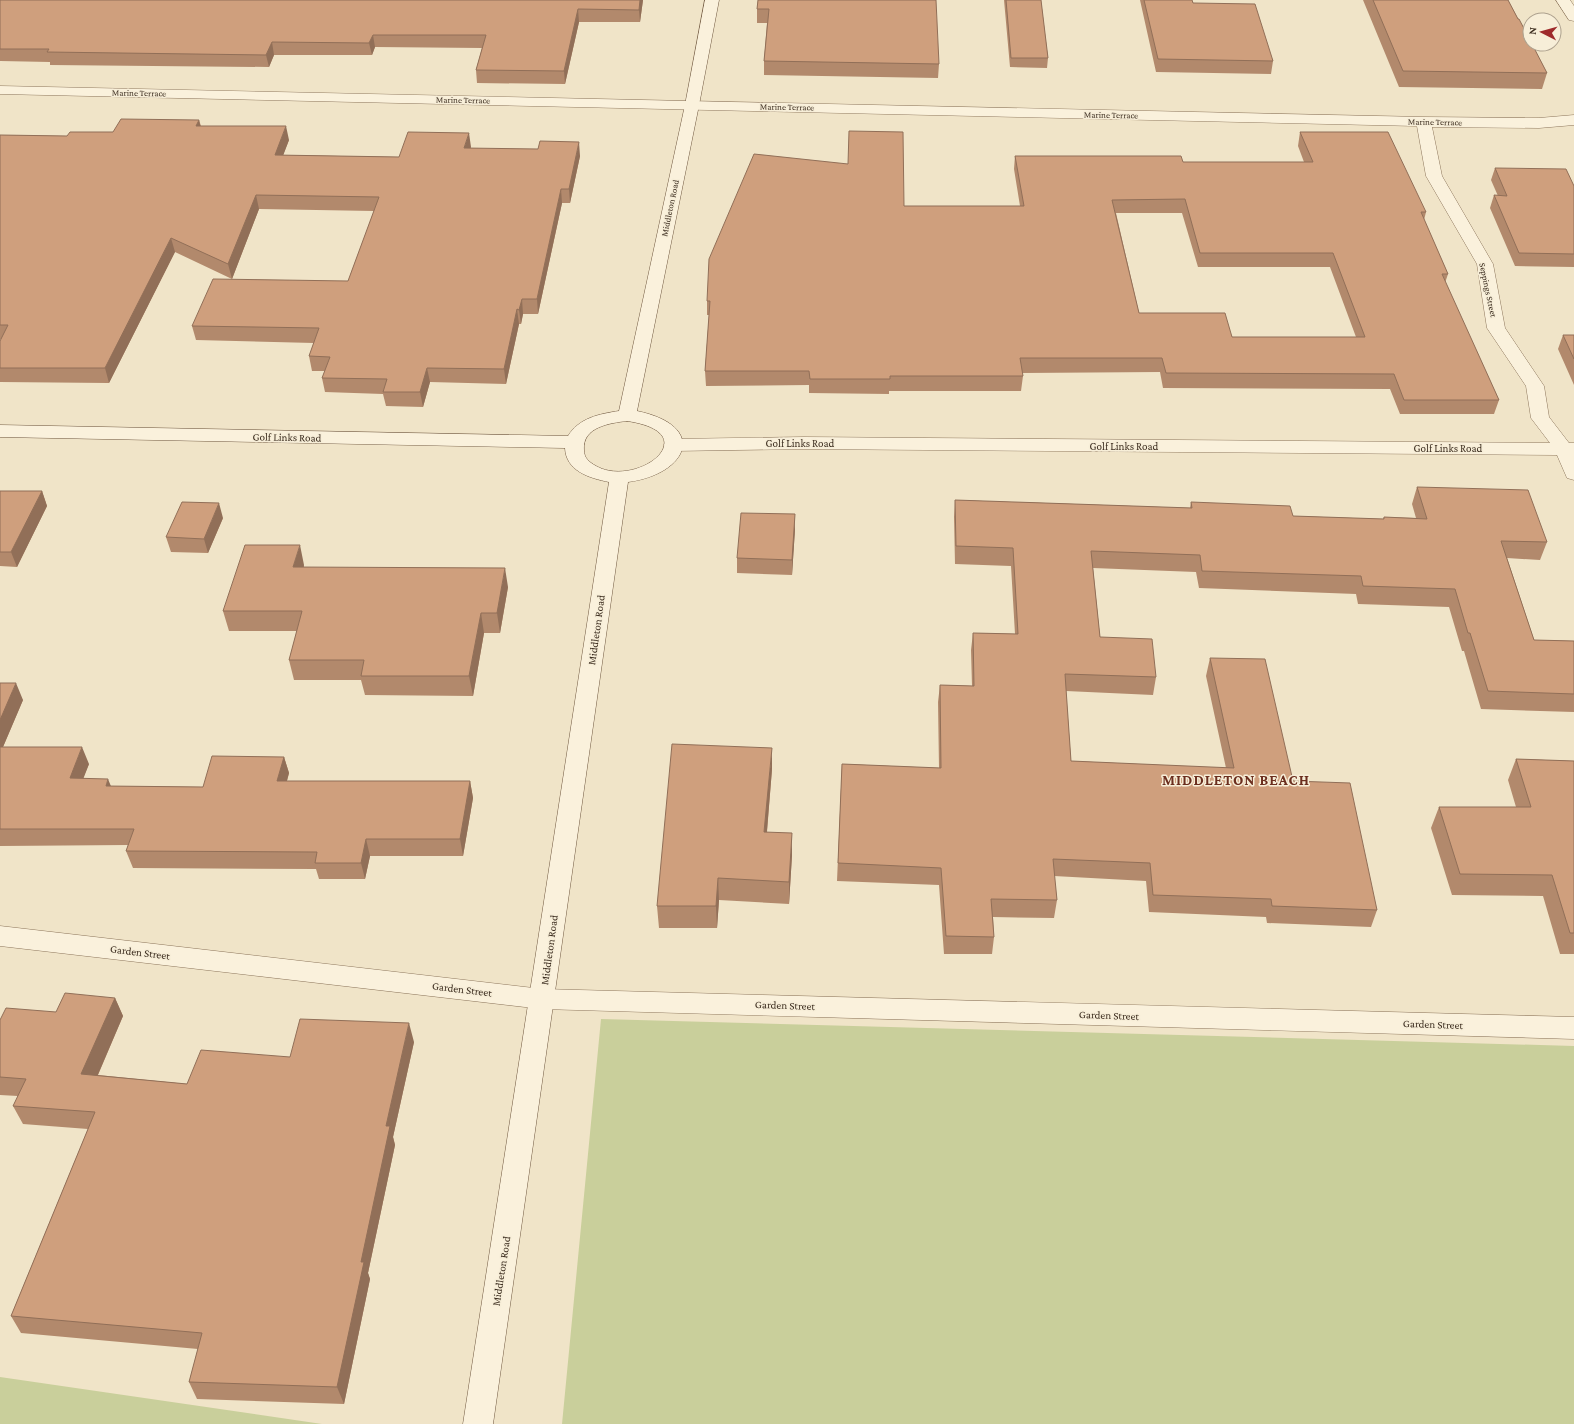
<svg xmlns="http://www.w3.org/2000/svg" width="1574" height="1424" font-family="'Crimson Pro',serif">
<rect width="100%" height="100%" fill="#f0e4c8"/>
<path fill="#c9cf9b" d="M601,1019L1574,1046V1424H562Z
M0,1377L322,1424H0Z"/>
<g fill="none" stroke-linecap="round" stroke-linejoin="round">
<g stroke="#8d765c" stroke-width="1">
<path id="minor" d="M1556,0H1570L1574,6V21L1569,20Z
M0,86L1424,117L1539,118L1574,115V125L1539,128L1432,127L1442,176L1493,264L1505,328L1544,386L1549,417L1569,443H1574V480L1567,478L1557,455L804,449L673,451L666,449L664,445L666,441L673,439L804,437L1550,443L1531,418L1526,386L1487,328L1477,264L1426,176L1417,126L0,94Z
M0,926L542,989L1574,1017V1039L542,1009L0,946Z"/>
</g>
<g stroke="#6f573f" stroke-width="1">
<path id="secondary" d="M705,0H719L699,105L637,411C709,426 688,474 628,482L493,1424H463L609,482C589,478 566,471 565,448L0,437V425L568,436C579,418 599,414 619,411L685,105ZM627,421C709,433 637,489 596,466C589,462 584,458 584,450C582,427 610,423 627,421Z"/>
</g>
<use href="#minor" fill="#faf1dc" fill-rule="evenodd"/>
<use href="#secondary" fill="#faf1dc" fill-rule="evenodd"/>
</g>
<path fill="#b2896c" fill-rule="evenodd" d="M0,0H643L640,22H579L565,84L477,83L476,70L482,48L375,47L372,55H274L269,67L50,65V62L0,61Z
M758,0L939,64L938,78L764,75V61L767,23H757V9Z
M1004,0H1041L1048,58L1047,68L1010,67Z
M1140,0H1192L1193,3L1273,61L1271,74L1156,72Z
M1363,0H1508L1547,73L1542,89L1399,87Z
M199,120L201,126L289,140L283,155L399,157L471,147L470,148L580,156L570,203H562L538,314H523L521,324H519L506,384L430,382L423,407L386,406L383,394L325,392L322,378L325,371H312L309,356L314,343L196,340L192,326L348,281L374,211L259,209L232,279L175,252L109,383L0,382V341L1,339H0V135L67,136L113,132Z
M1300,132L1426,212L1424,220L1448,274L1445,283L1499,400L1494,414H1400L1390,389L1163,388L1160,372L1022,373L1023,376L1021,391H889V394L809,393V385L706,386L705,371L709,315H707V301L904,206H1020L1014,169L1015,156L1183,162H1304L1298,146ZM1116,213H1182L1198,267H1330L1356,337H1232L1139,313Z
M1495,168L1574,186V267L1515,266L1490,208L1494,195L1498,196L1491,180Z
M1563,335H1574V385L1558,349Z
M1417,487L1547,542L1540,560L1507,558L1534,640L1574,641V712L1481,709L1464,651H1462L1449,607L1358,604L1356,594L1199,588L1196,572L1093,568L1100,637L1156,677L1153,695L1066,691L1071,761L1226,768L1206,676L1210,658L1293,781L1377,910L1371,927L1267,923L1266,917L1149,912L1146,881L1054,876L1057,900L1054,918L993,917L994,937L992,954H944L939,885L837,881L842,764L939,768L938,702L940,685L972,686L971,650L973,633L1015,634L1011,566L955,564L954,517L955,500L1190,508L1191,502L1293,516L1383,519L1384,517L1416,518L1412,504Z
M0,491H42L47,506L17,567L0,566Z
M223,518L208,553L171,552L166,537Z
M795,529L792,575L737,573V558Z
M304,565V567L508,587L500,633H484L473,696L365,695L361,680H294L289,660L297,631H229L223,611Z
M0,683L23,700L3,747L89,764L83,778L111,786L203,787L284,757L289,773L287,781H470L473,798L463,856H370L365,879H319L316,869L133,868L126,851L128,845L0,846Z
M1516,759L1574,761V954H1560L1543,896L1452,895L1431,828L1439,807H1516L1508,780Z
M772,769L767,832L792,855L789,904L719,900L717,928H659L657,906Z
M115,998L123,1016L98,1075L187,1084L290,1057L414,1042L393,1137L395,1145L368,1273L370,1279L344,1404L197,1399L189,1382L198,1349L21,1333L11,1316L88,1129L23,1124L13,1106L18,1096L0,1095V1020L56,1012Z"/>
<path fill="#916f58" d="M640,0H643L640,22L639,10Z
M578,9L579,22L565,84L564,71Z
M373,35L375,47L372,55L369,43Z
M272,42L274,55L269,67L266,55Z
M199,120L202,134L196,126Z
M286,126L289,140L278,169L275,155Z
M469,133L471,147L466,162L464,148Z
M579,142L580,156L570,203L569,189Z
M561,189L562,203L538,314L537,299Z
M256,195L259,209L232,279L228,264Z
M171,238L175,252L109,383L105,368Z
M522,299L523,314L521,324L519,310Z
M517,309L519,324L506,384L504,369Z
M427,368L430,382L423,407L420,392Z
M42,491L47,506L17,567L11,552Z
M219,503L223,518L208,553L204,539Z
M795,514V529L792,575V560Z
M300,545L304,565L298,587L293,567Z
M505,568L508,587L500,633L497,613Z
M481,613L484,633L473,696L469,676Z
M16,683L23,700L0,754V720Z
M82,747L89,764L77,795L70,778Z
M772,748V769L765,854L764,832Z
M284,757L289,773L282,798L277,781Z
M108,779L115,796L106,786Z
M470,781L473,798L463,856L460,839Z
M792,833V855L789,904V882Z
M366,839L370,856L365,879L361,863Z
M718,878L719,900L717,928L716,906Z
M115,998L123,1016L90,1093L81,1074Z
M409,1023L414,1042L393,1137L395,1145L368,1273L370,1279L344,1404L337,1387L386,1126Z"/>
<path fill="#cf9f7d" stroke="#916f58" fill-rule="evenodd" d="M0,0H640L639,10L578,9L564,71L476,70L486,35H373L369,43L272,42L266,55L47,52L49,49H0Z
M758,0H936L939,64L764,61L769,9H757Z
M1006,0H1041L1048,58H1011Z
M1144,0H1192L1193,3L1255,4L1273,61L1158,59Z
M1373,0H1508L1518,19H1519L1530,40V44H1532L1547,73L1403,71Z
M121,119L199,120L196,126H286L275,155L399,157L408,132L469,133L464,148L538,149L540,141L579,142L569,189H561L537,299H522L519,310L517,309L504,369L427,368L420,392H383L387,379L322,378L330,357L309,356L319,328L192,326L213,279L348,281L379,197L256,195L228,264L171,238L105,368H0V341L8,325H0V135L67,136L70,132H113Z
M849,131L903,132L904,206H1024L1015,156H1181L1183,162H1313L1300,132H1388L1426,212H1421L1448,274H1442L1499,400H1404L1394,374L1166,373L1162,358H1020L1023,376H890V379H810L809,371H705L710,301H707L709,259L754,154L848,164ZM1185,199L1200,253H1333L1365,337H1232L1225,313H1139L1112,200Z
M1495,168L1566,169L1574,186V254L1519,253L1494,195L1507,196Z
M1563,335H1574V359Z
M1417,487L1528,490L1547,542L1501,541L1534,640L1574,641V694L1488,691L1470,633H1468L1455,589L1363,586L1361,576L1202,571L1200,555L1091,551L1100,637L1152,639L1156,677L1065,674L1071,761L1234,768L1210,658L1265,659L1293,781L1350,783L1377,910L1272,906L1271,899L1153,895L1150,863L1053,859L1057,900L991,899L994,937L946,936L941,868L838,863L842,764L941,768L940,685L974,686L973,633L1018,634L1013,548L956,546L955,500L1192,508L1191,502L1290,506L1293,516L1384,519V517L1427,519Z
M0,491H42L11,552H0Z
M182,502L219,503L204,539L166,537Z
M741,513L795,514L792,560L737,558Z
M245,545H300L293,567L505,568L497,613H481L469,676H361L364,660H289L302,611H223Z
M0,683H16L0,720Z
M672,744L772,748L764,832L792,833L789,882L718,878L716,906H657Z
M0,747H82L70,778L108,779L106,786L203,787L212,756L284,757L277,781H470L460,839H366L361,863H315L317,852L126,851L134,829H0Z
M1516,759L1574,761V933H1570L1552,875L1460,874L1439,807H1531Z
M65,993L115,998L81,1074L187,1084L201,1050L290,1057L300,1019L409,1023L386,1126H390L361,1262H364L337,1387L189,1382L202,1333L11,1316L95,1112L13,1106L26,1079L0,1077V1020L6,1008L56,1012Z"/>
<g text-anchor="middle" dominant-baseline="central" stroke-width="3" stroke-linejoin="round" paint-order="stroke">
<g font-size="9" fill="#3d2e20" stroke="#f7eed8">
<text transform="translate(139 93) rotate(1)">Marine Terrace</text>
<text transform="translate(463 100) rotate(1)">Marine Terrace</text>
<text transform="translate(787 107) rotate(1)">Marine Terrace</text>
<text transform="translate(1111 115) rotate(1)">Marine Terrace</text>
<text transform="translate(1435 122) rotate(1)">Marine Terrace</text>
<text transform="translate(670 208) rotate(-78)">Middleton Road</text>
<text transform="translate(1488 290) rotate(78)">Seppings Street</text>
</g>
<g font-size="11" fill="#3d2e20" stroke="#f7eed8">
<text transform="translate(287 437) rotate(1)">Golf Links Road</text>
<text x="800" y="443">Golf Links Road</text>
<text x="1124" y="446">Golf Links Road</text>
<text x="1448" y="448">Golf Links Road</text>
<text transform="translate(596 630) rotate(-82)">Middleton Road</text>
<text transform="translate(549 950) rotate(-82)">Middleton Road</text>
<text transform="translate(140 952) rotate(7)">Garden Street</text>
<text transform="translate(462 989) rotate(7)">Garden Street</text>
<text transform="translate(785 1005) rotate(2)">Garden Street</text>
<text transform="translate(1109 1015) rotate(2)">Garden Street</text>
<text transform="translate(1433 1024) rotate(2)">Garden Street</text>
<text transform="translate(501 1271) rotate(-81)">Middleton Road</text>
</g>
<g font-size="15" font-weight="bold" letter-spacing="1" fill="#6b2e1e" stroke="#f7eed8">
<text x="1236" y="780">MIDDLETON BEACH</text>
</g>
</g>
<g transform="translate(1542 32) rotate(276)"><circle r="19" fill="#f7eed8" stroke="#ada18e"/>
<path d="M0-3L7 15L0 10L-7 15Z" fill="#9e2a2b"/>
<text y="-6" font-size="11" font-weight="bold" text-anchor="middle" fill="#3d2e20">N</text>
</g>
</svg>
